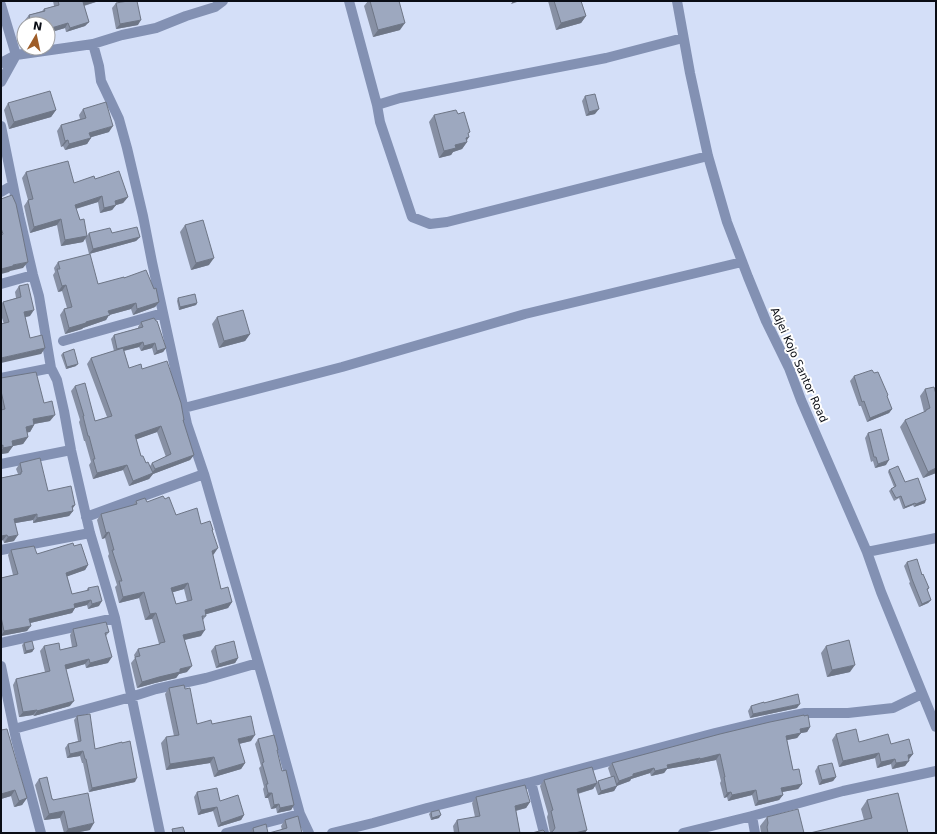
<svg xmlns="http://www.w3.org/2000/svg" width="937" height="834" font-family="'DejaVu Sans',sans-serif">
<rect width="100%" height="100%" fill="#d4dff8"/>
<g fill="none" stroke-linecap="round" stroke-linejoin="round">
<path stroke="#8391b3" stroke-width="10" d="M349,1L377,105L380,122L412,217L430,224L447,222L708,156
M677,1L690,73L708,156L727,222L748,277L766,321L789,368L801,400L867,552L881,592L936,727
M1,5L16,55L1,82
M93,44L99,66L101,81L119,119L127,148L143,216L152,262L187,424L204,474L266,690L300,814L309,833
M1,63L16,55L93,44L122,35L156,28L186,16L215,7L223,1
M377,105L400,98L606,58L683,38
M1,126L19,215L33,275L39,296L51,368L57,380L64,411L71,450L90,533L99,563L115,618L160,833
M1,192L13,185
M1,284L33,275
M63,341L163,313
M1,378L51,368
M184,408L342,367L525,314L742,262
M1,464L71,450
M86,517L204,474
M1,550L90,533
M867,552L936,538
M1,643L115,618
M1,666L16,739L41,833
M14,729L131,697L156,689L206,678L258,663
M531,782L544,833
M752,816L755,833
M226,833L300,814
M332,833L373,823L427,808L531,782L715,733L765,721L805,713H848L893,708L922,694
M683,833L752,816L843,791L936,771"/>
</g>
<path fill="#8790a4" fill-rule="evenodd" d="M53,1H99L84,6L89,22L85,26L66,32L65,28L48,33V24H26L25,20L29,15L42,11L44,9L54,6Z
M368,1H399L400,30L373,37L364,6Z
M548,1H581L586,16L581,23L556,30Z
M116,3L138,25L116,29L112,8Z
M585,96L595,114L586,116L582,101Z
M8,103L56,110L51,117L9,129L4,110Z
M83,109L109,132L91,137L87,144L65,150L63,146L61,147L57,131L61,125L80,119L79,115Z
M458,114L468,135L467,140V142L462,149L453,152L451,155L439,158L429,122L434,115Z
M26,172L74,183L95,179L128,197L123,203L116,205L112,210L100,213L98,202L76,209L80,220L87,236L89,233H112L140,237L136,241L89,254L85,238L83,242L61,246L57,225L30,233L24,206L28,200L22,178Z
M185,225L209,265L191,270L180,232Z
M58,262L98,284L124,278L154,289L159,302L155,307L133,315L131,309L109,315L106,320L83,328L82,329L65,334L60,315L64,309L67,308L62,291L58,292L53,275L55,272L54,268Z
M19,286L30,316L25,317L30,338L45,348L41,354L4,324L1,315V305L3,302L16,298L15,292Z
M178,298L197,303L196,305L179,310L177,301Z
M217,317L250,334L245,341L219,348L212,324Z
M141,322L166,348L163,352L154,355L152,348L141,351L139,347L124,351L129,368L142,369L184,420L183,421L194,455L190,460L153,474L149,479L129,486L123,470L93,479L89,465L91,462L85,441H84L79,422L80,420L71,391L75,386L95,421L107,417L87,364L91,358L114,351L111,339L114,335L138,328V327ZM157,432L166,457L152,463L150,466L146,463L141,456L136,439Z
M63,353L76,366L66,369L61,355Z
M874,373L887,397L892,409L889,413L867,422L861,406H859L850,381L854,376Z
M1,378L44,403L50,421L34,424V425L30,432H27L28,437L23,444L13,446L8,453L1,454Z
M925,389L936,394V473L923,478L900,427L905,420L924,412L920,396Z
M868,433L886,465L875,468L873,461L871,462L865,438Z
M20,463L48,491L73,509V511L69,516L33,523V520L15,523L14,541L4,543L3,540L1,541V478L18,474L16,469Z
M889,470L905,482L925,503L914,507L913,505L903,509L899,498L894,501L889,491L891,489L894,487L888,472Z
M165,499L176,515L201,524L213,530L212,531L214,554L213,555L221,589L232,602L228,608L206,614V616L203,620L201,636L185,640L187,672L179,674L176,678L155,683L137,688L131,663L135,658L134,655L138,649L159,644L152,619L145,620L139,598L119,603L115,587L117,585L108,556L109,554L105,538L102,539L97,520L101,514L133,505L136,501L147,502ZM184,589L187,601L176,604L173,592Z
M74,546L88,565L85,570L67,576L72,594L86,591L88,588L99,606L88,609L87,605L75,608L72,613L30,623L27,631L1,636V578L13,575L8,555L11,550L37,554Z
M907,562L922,575L929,588L927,591L931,600L928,603L919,607L909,583L910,582L904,566Z
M73,629L109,632L106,636L108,663L86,668L85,664L66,669L70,706L34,716L33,715L19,717L13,685L16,679L45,672L40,651L44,646L60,650L72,647L70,635Z
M24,643L34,649L32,652L24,654L22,645Z
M215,646L238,658L235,663L216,668L211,651Z
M826,646L850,672L827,677L821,653Z
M169,688L185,689L197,724H212L251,741L239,744L245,763L241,769L214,777L210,763L166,770L161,743L166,737L174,736L165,694Z
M751,706L797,708L750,718L748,711Z
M77,716L95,749L135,782L89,792L83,763H82L80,756L67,758L65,748L68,744L78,741L74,720Z
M810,727L807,732L801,733L797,738L787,740L793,770L802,784L798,789L782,792L783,795L779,800L755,806L752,795L728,801L727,797L724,798L720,783L721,781L716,760L696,764L667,769L664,773L651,776L650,773L631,779L630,781L617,786L614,791L598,795L595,786L593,789L578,794L585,833H550L547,817L548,814L540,786L544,780L597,783L598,781L611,777L608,768L612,763Z
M1,730L27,798L22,805L14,807L11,796L1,799Z
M836,734L859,742L891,744L913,754L909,759L905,766L892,769L891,764L877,768L875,758L839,767L832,740Z
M258,739L278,750L277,751L282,771L294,805L291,810L277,813L276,808L271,809L268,798H265L263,789L264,787L259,768L261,766L255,744Z
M818,766L836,777L833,781L819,785L815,771Z
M39,779L52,799L90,830L74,833H64L60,818L44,820L35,785Z
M197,792L244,815L241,820L218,827L213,811L198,815L194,797Z
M476,797L530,802L526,808L516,811L520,833H454L453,826L457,820L475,817L472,803Z
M867,800L908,833L864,820L861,809Z
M431,812L439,818L431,820L429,814Z
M767,817L804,833H761L760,826Z
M285,820L302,833L282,830L281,826Z
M253,828L268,833H249Z"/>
<path fill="#6e7686" d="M87,1H99L79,7L83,2Z
M513,1H520L511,4Z
M586,16L581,23L556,30L561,23Z
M141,20L138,25L116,29L120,24Z
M89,22L85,26L66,32L70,28Z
M68,23L65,28L48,33V29Z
M405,23L400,30L373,37L378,30Z
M599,109L595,114L586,116L589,112Z
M56,110L51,117L9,129L14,122Z
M113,126L109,132L85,139L89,133Z
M469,137L465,143L467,142L462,149L453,152L451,155L439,158L444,151L455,145L466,138Z
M91,138L87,144L65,150L69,144Z
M68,140L63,146L61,147L65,141Z
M102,196L98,202L71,210L75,205Z
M128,197L123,203L116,205L112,210L100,213L104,208L115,201Z
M61,219L57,225L30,233L34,227Z
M87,236L83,242L61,246L65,240Z
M140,237L136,241L89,254L93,249Z
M214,258L209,265L191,270L196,263Z
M28,262L23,268L10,271L9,272L1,274V269L13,265Z
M66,285L62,291L58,292L62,286Z
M159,302L155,307L133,315L137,309Z
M136,303L131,309L109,315L106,320L83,328L82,329L65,334L69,328L86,322L108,311Z
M197,303L196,305L179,310L180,307Z
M34,310L30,316L20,318L24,312Z
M250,334L245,341L219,348L224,341Z
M143,342L139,347L114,353L117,349Z
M155,343L152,348L141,351L144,346Z
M45,348L41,354L1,363V358Z
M166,348L163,352L154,355L157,351Z
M78,364L76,366L66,369L67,367Z
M892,409L889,413L867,422L870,418Z
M55,415L50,421L28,425L33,419Z
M34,425L30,432L21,434L26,427Z
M161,426L157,432L132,441L135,435Z
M28,437L23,444L13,446L8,453L1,454V451L3,448L12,441Z
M194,455L190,460L153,474L149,479L129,486L133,481L151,474L155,469Z
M889,460L886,465L875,468L878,464Z
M127,465L123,470L93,479L97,473Z
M936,468V473L923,478L928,472Z
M926,500L925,503L914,507L916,504Z
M915,503L913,505L903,509L905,507Z
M75,505L71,511H73L69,516L33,523L37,518Z
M37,514L33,520L10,524L14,519Z
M109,532L105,538L102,539L106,533Z
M7,535L3,540L1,541V536Z
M18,535L14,541L4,543L8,537Z
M218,548L214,554L207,557L212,551Z
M88,565L85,570L63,578L66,573Z
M188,583L184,589L167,594L171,588Z
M144,592L139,598L119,603L123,597Z
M91,600L87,605L75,608L72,613L26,624L29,619L74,604Z
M931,600L928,603L919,607L922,604Z
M102,601L99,606L88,609L92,604Z
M232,602L228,608L200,616L205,610Z
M156,613L152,619L145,620L150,614Z
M31,626L27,631L1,636L4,631Z
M205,630L201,636L179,641L183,635Z
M34,649L32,652L24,654L26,651Z
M112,657L108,663L86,668L90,663Z
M238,658L235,663L216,668L219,664Z
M89,659L85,664L61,671L65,665Z
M855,665L850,672L827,677L832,670Z
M192,666L187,672L179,674L176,678L155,683L137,688L142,682L180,669Z
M74,701L70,706L34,716L37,711Z
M800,704L797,708L750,718L753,714Z
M37,710L33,715L19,717L23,712Z
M810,727L807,732L801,733L797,738L782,741L786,736L800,729Z
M255,735L251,741L234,745L238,739Z
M83,751L80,756L67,758L70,754Z
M879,753L875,758L839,767L843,761Z
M720,754L716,760L696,764L700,759Z
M913,754L909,759L908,755Z
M214,757L210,763L166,770L170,764Z
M700,758L696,764L667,769L664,773L651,776L655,771L667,765Z
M895,759L891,764L877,768L881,762Z
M909,761L905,766L892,769L896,763Z
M245,763L241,769L214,777L218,771Z
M654,768L650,773L631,779L630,781L616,786H617L614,791L598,795L601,791L615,786L619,781L633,774Z
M836,777L833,781L819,785L822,780Z
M137,778L135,782L89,792L92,788Z
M597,783L593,789L572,795L577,789Z
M802,784L798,789L777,793L781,788Z
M15,790L11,796L1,799V794Z
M756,790L752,795L728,801L732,795Z
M731,792L727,797L724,798L727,793Z
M268,793H272L268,798H265Z
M783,795L779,800L755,806L758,801Z
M27,798L22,805L14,807L19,801Z
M530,802L526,808L510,812L515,806Z
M279,804L276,808L271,809L274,805Z
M294,805L291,810L277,813L280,808Z
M217,807L213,811L198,815L201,810Z
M64,811L60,818L44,820L49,814Z
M244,815L241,820L218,827L221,823Z
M441,815L439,818L431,820L432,818Z
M94,823L90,830L74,833H65L68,829Z
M587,830L585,833H575Z"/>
<path fill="#9da8bf" stroke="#6e7686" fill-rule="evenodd" d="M58,1H87L83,2L89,22L70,28L68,23L48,29V24H31L29,15L45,11L44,9L59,5Z
M128,1H137L141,20L120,24L116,3Z
M370,1H399L405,23L378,30Z
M554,1H581L586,16L561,23Z
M50,91L56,110L14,122L8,103Z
M595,94L599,109L589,112L585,96Z
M106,102L113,126L89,133L91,138L69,144L68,140L65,141L61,125L86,118L83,109Z
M456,110L458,114L464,112L470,132L468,133L469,137L466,138L467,142L455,145L456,148L444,151L434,115Z
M68,161L74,183L94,176L95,179L119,171L128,197L115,201L116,205L104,208L102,196L75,205L80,220L84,219L87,236L65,240L61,219L34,227L28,200L33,199L26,172Z
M12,195L16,204L22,232L28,262L13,265V266L1,269V235L3,234L1,228V199Z
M203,220L214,258L196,263L185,225Z
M137,227L140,237L93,249L89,233L110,228L112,233Z
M90,254L98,284L124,277V278L146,270L154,289L156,288L159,302L137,309L136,303L108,311L110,315L86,322V323L69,328L64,309L72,307L66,285L62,286L57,269H60L58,262Z
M28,284L34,310L24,312L30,338L42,335L45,348L1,358V324L9,322L3,302L21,297L19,286Z
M195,294L197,303L180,307L178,298Z
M243,310L250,334L224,341L217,317Z
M154,318L156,321H157L166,348L157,351L155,343L144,346L143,342L117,349L114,335L143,327L141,322Z
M123,348L129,368L141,364L142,369L167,361L181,403L184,420H183L194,455L155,469L152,463L171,454L161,426L135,435L141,456H143L146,463L148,462L153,473L133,481L127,465L97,473L93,459H95L89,436H88L83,416H84L75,386L85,383L95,421L112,416L91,358Z
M74,349L78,364L67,367L63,353Z
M872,370L874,373L878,372L888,395L887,396L892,409L870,418L864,401L862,402L854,376Z
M36,372L44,403L52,401L55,415L33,419L34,425L26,427L28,437L12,441L13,446L3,448V445L1,446V410L5,409L1,391V378Z
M934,387L936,394V468L928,472L905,420L926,411V410L930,408L925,389Z
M881,429L889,460L878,464L876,457H874L868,433Z
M40,458L48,491L71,486L75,505L72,506L73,511L37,518V514L14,519L18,535L8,537L7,535L1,536V478L21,474V472H22L20,463Z
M898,466L905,482L918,478L926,500L916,504L915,503L905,507L901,496L896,498L891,489L896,486L889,470Z
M163,496L165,499L169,497L176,515L197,508L201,524L210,521L213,530H212L218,548L212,551L221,589L228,587L232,602L205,610L206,616H202L205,630L183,635L192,666L180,669V672L159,677L142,682L135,657L140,656L138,649L160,644V643L165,642L156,613L150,614L144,592L123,597L119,581H122L112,550H114L109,532L106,533L101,514L137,504L136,501L145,498L147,502ZM188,583L192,600L176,604L171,588Z
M73,543L74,546L81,544L88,565L66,573L72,594L89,590L88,588L98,586L102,601L92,604L91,600L74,604L75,608L29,619L31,626L4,631L1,617V578L18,574L11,550L34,546L37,554Z
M917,559L922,575L923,574L929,588L927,589L931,600L922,604L912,579L907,562Z
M106,622L109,632L105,633L112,657L90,663L89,659L65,665L74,701L37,711V710L23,712L16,679L50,671L44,646L59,643L60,650L77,646L73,629Z
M849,640L855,665L832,670L826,646Z
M32,641L34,649L26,651L24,643Z
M234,641L238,658L219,664L215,646Z
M184,685L185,689L190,688L197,724L211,720L212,724L251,716L255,735L238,739L245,763L218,771L214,757L170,764L166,737L179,735L169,688Z
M798,694L800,704L753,714L751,706L764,702V703Z
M90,714L95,749L122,742V743L130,741L137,778L92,788L86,759H85L83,751L70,754L68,744L81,741L77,716Z
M804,715V716L808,715L810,727L800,729L801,733L786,736L793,770L799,769L802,784L781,788L783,795L758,801L756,790L732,795L731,792L727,793L724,777H725L720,754L700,759V758L667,765L668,768L655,771L654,768L633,774V776L619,781L612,763L720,734L770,722Z
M7,729L27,798L19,801L15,790L1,794V730Z
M856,729L859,742L888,734L891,744L909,739L913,754L908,755L909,761L896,763L895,759L881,762L879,753L843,761L836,734Z
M274,735L278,750H277L282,771L286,770L294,805L280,808L279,804L274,805L272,793H268L266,784H268L262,763L264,762L258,739Z
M832,763L836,777L822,780L818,766Z
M592,767L597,783L577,789L587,830L575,833H550L553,831L555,828L551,811L553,810L544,780Z
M614,776L617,786L601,791L598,781Z
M47,777L52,799H53V800L88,793L94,823L68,829L64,811L49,814L39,779Z
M525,785L530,802L515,806L520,833H459L457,820L480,816L476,797Z
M217,788L220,801L238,795L244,815L221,823L217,807L201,810L197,792Z
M898,793L908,833H810L872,818L867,800Z
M798,809L804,833H768L767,827L768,823L767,817Z
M439,810L441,815L432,818L431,812Z
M298,816L302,833H269L287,828L285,820Z
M266,824L268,833H254L253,828Z
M183,827L185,833H173L172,829Z
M543,830L546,833H532Z"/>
<g text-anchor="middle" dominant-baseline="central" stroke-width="4" stroke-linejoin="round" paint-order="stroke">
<g font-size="11" fill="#0a0d15" stroke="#fff">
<text transform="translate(799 365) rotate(66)">Adjei Kojo Santor Road</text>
</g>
</g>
<rect width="937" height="834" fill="none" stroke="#0a0d15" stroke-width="4"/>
<g transform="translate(36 36) rotate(9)"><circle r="19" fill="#ffffff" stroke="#9d9ea1"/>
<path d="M0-3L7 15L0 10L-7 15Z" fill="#9e5d28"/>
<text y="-6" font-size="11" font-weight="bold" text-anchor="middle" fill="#0a0d15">N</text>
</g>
</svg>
